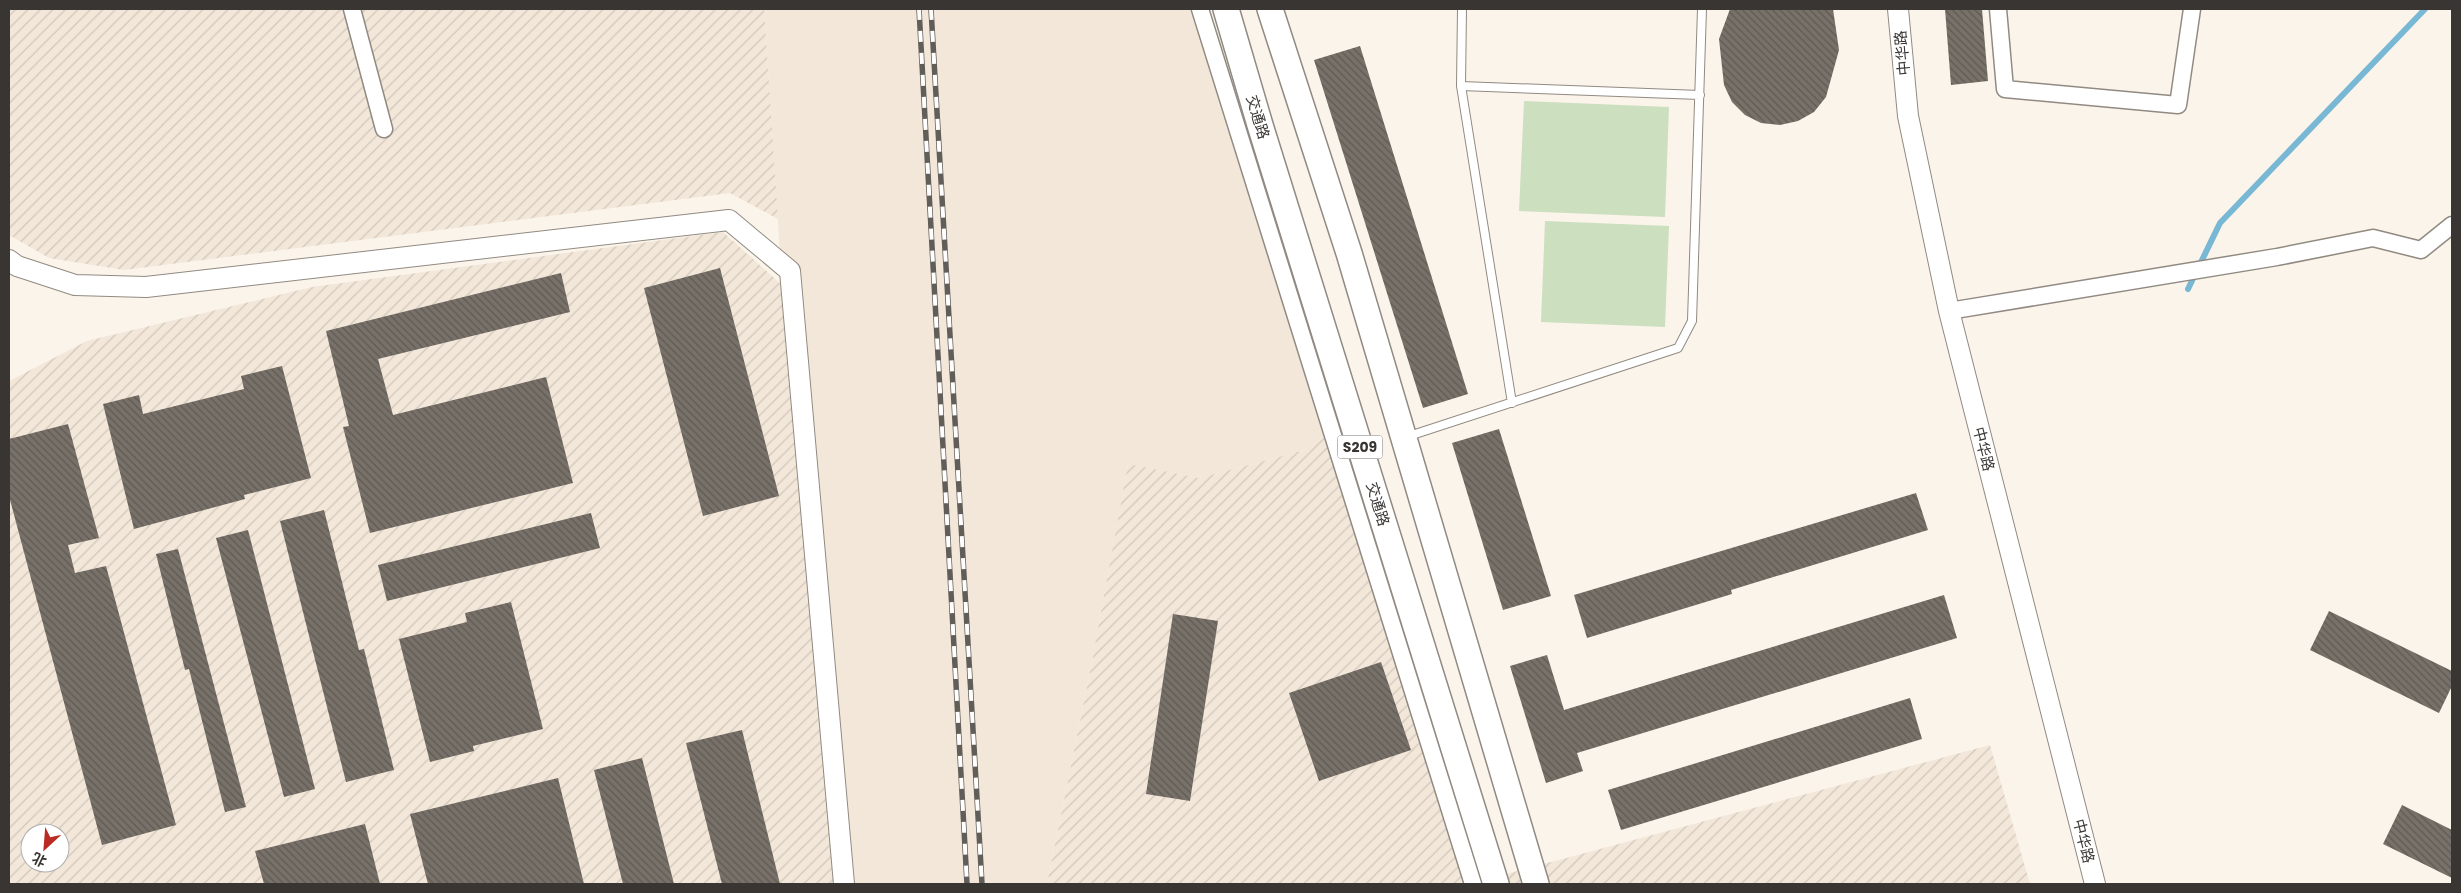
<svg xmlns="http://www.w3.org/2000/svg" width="2461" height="893" font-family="Poppins,'Noto Sans SC',sans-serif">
<defs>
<pattern id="industrial-furrows" width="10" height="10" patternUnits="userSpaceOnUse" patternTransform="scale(1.25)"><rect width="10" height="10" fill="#f3e7d9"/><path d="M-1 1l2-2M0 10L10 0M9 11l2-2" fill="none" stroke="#d1c7bb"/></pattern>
<pattern id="building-back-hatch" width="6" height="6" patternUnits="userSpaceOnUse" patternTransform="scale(1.25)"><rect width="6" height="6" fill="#777169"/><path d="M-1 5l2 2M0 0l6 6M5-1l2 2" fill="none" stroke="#5e5952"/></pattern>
</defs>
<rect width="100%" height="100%" fill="#fbf4ea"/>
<path fill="#f3e7d9" d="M764,9H1190L1334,432L1301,451L1199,478L1128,465L1090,672L1047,884H838L782,285Z"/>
<path fill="url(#industrial-furrows)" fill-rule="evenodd" d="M9,9H764L778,219L730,193L124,270L49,258L9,235Z
M723,232L782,285L838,884H9V381L87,341L312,287ZM30,833H60V863H30Z
M1334,432L1480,881L1990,745L2030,884H1047L1090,672L1128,464L1199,478L1301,451Z"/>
<path fill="#ccdfbe" d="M1524,101L1669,107L1665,217L1519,211Z
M1545,221L1669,226L1665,327L1541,322Z"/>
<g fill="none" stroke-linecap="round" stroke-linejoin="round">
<path stroke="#78b8d5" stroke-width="6" d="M2188,289L2220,223L2425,9"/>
</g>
<path fill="url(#building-back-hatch)" d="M1730,9H1833L1839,50L1826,97L1814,112L1798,121L1780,125L1761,123L1745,115L1732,102L1724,85L1719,39Z
M1945,9H1982L1988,81L1951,85Z
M1360,46L1468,394L1423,408L1314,60Z
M720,268L779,496L703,516L644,288Z
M561,273L570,312L378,359L393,415L546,377L573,483L370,533L343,427L349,426L326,331Z
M282,366L311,478L244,495L245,499L134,529L103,404L139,395L143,414L244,389L241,376Z
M68,424L99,538L68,545L75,573L106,566L176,825L102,845L9,496V439Z
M1499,429L1551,596L1503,610L1452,443Z
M1916,493L1928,530L1731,590L1732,594L1587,638L1574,595Z
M324,510L359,650L364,649L394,770L346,782L280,521Z
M591,513L600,548L387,601L378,565Z
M248,530L315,789L284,797L216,538Z
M178,549L246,807L225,812L189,669L185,670L156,554Z
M1944,595L1957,638L1577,753L1583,771L1546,783L1510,666L1547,655L1564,710Z
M511,602L543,729L473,746L474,751L430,762L399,639L467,622L465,613Z
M2329,611L2452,671V686L2439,713L2310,650Z
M1173,614L1218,621L1190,801L1146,794Z
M1381,662L1411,750L1319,781L1289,693Z
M1910,698L1922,739L1621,830L1608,790Z
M742,730L780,884H722L686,743Z
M642,758L674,884H623L594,770Z
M558,778L584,884H428L410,814Z
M2402,805L2452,830V878L2383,844Z
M365,824L380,884H264L255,851Z"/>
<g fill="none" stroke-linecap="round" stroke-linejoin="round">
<g stroke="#918a82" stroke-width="10">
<path id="service" d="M1462,9L1461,86L1512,403
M1461,86L1700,95
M1406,437L1678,348L1692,321L1702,9"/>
</g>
<g stroke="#918a82" stroke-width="19">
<path id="minor" d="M352,9L384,129
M1200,9L1473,884
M1998,9L2005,89L2178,105L2192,9
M1949,311L2277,257L2373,238L2421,250L2452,225"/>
</g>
<g stroke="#918a82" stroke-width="22">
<path id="tertiary" d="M1898,9L1908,116L1949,311L2095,884
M9,260L17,266L75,285L146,287L729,220L790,271L844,884"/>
</g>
<g stroke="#918a82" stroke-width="28">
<path id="primary" d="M1226,9L1260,125L1496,884
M1270,9L1349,253L1536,884"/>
</g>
<use href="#service" stroke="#fff" stroke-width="8"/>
<use href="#minor" stroke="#fff" stroke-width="16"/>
<use href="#tertiary" stroke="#fff" stroke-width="20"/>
<use href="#primary" stroke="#fff" stroke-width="25"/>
<g stroke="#615d59" stroke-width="5.5">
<path id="rail" d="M919,9L967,884
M931,9L982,884"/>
</g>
<use href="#rail" stroke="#fff" stroke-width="4" stroke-dasharray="11" stroke-linecap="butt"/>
</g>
<g text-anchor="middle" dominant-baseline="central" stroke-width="5" stroke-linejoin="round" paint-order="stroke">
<rect fill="#fff" stroke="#747270" stroke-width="1" x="1337.5" y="435.5" width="45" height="23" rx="4"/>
<g font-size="14" font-weight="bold" fill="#383532">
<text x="1360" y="447">S209</text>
</g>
<g font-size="15" fill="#383532" stroke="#fff">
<text transform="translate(1902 53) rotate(-95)">中华路</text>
<text transform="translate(1258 117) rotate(73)">交通路</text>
<text transform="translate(1984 449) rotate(76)">中华路</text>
<text transform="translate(1378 504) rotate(73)">交通路</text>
<text transform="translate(2084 841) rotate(76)">中华路</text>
</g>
</g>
<rect width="2461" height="893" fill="none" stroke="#383532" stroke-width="20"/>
<g transform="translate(45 848) rotate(206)"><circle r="24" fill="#ffffff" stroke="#afaead"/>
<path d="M0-4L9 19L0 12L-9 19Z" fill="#b92b23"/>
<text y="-8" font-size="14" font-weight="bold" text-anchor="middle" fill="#383532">北</text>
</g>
</svg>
